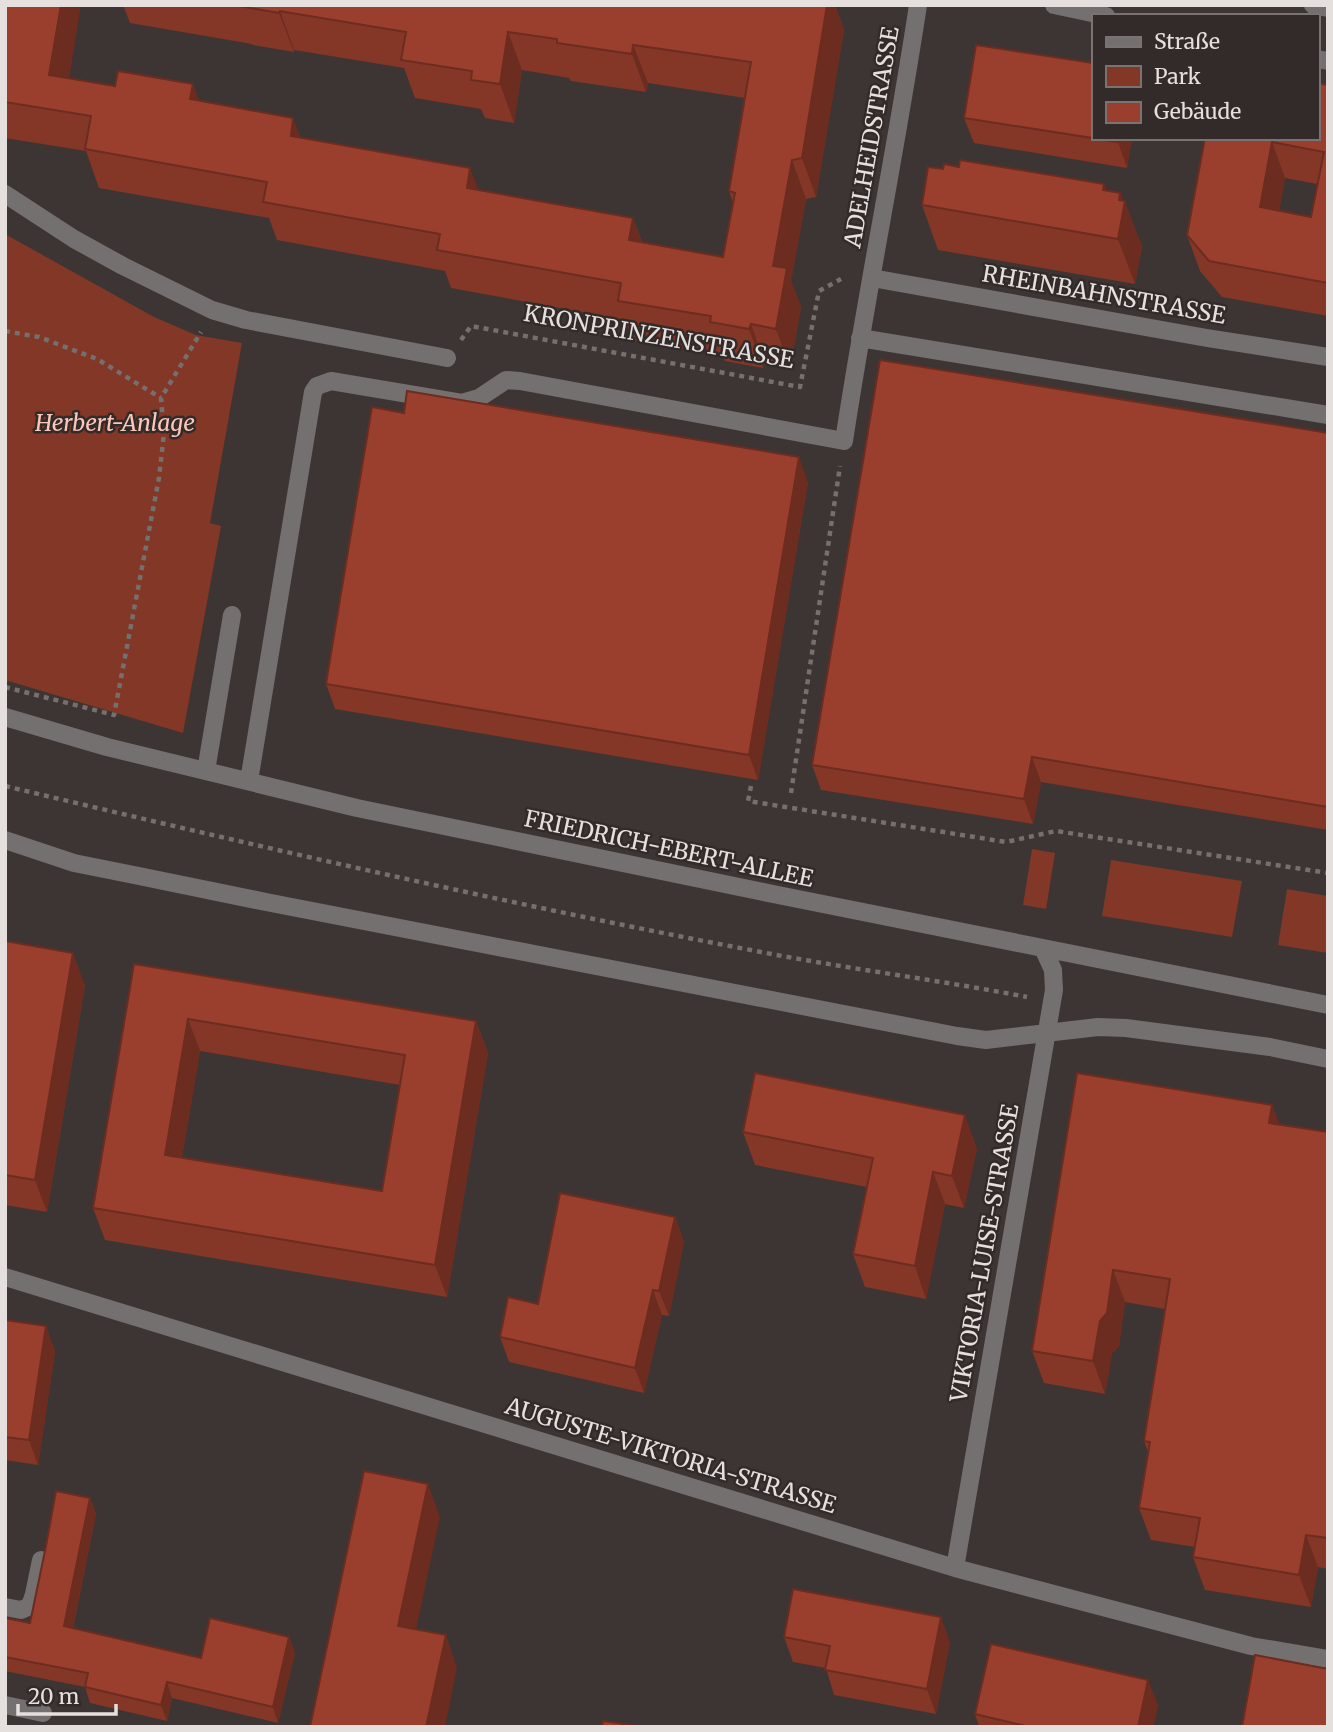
<svg xmlns="http://www.w3.org/2000/svg" width="1333" height="1732" font-family="Merriweather,serif">
<rect width="100%" height="100%" fill="#3c3533"/>
<path fill="#823727" d="M5,234L154,317L196,335L242,343L210,523L221,526L183,733L5,680Z
M1032,849L1055,853L1046,909L1023,905Z
M1111,860L1242,881L1232,937L1102,916Z
M1287,889L1328,896V953L1278,945Z"/>
<g fill="none" stroke-linecap="round" stroke-linejoin="round">
<path stroke="#756f6d" stroke-width="4.5" stroke-dasharray="5 5" stroke-linecap="butt" d="M5,331L39,337L97,359L161,398
M461,340L471,326L800,387L819,291L841,279
M5,687L114,715L159,478L164,433L161,398L201,332
M5,786C256,846 507,904 761,952C849,969 939,980 1027,997
M751,786L748,801L1006,842L1056,831L1328,873
M791,793L840,466"/>
<path stroke="#74706f" stroke-width="18" d="M1054,5L1106,16
M1313,5L1328,8
M1317,59L1328,61
M5,194L74,239L123,266L212,310L246,320L447,358
M872,278L1207,338L1328,357
M860,338L1328,415
M5,717L107,747L357,808L773,894L1328,1005
M206,771L232,615
M249,781L313,392L317,386L331,381L462,403L479,398L506,380L520,381L844,441C866,295 896,151 918,5
M5,840L74,863L134,875L266,902L957,1036L986,1040L1098,1027L1126,1028L1270,1047L1328,1059
M5,1277L955,1568L1251,1646L1328,1659
M955,1568L1054,990L1053,970L1043,948
M5,1607L21,1610L30,1606L34,1594L41,1560
M5,1705L43,1713"/>
</g>
<path fill="#843627" fill-rule="evenodd" d="M5,5L69,79L199,101L301,138L478,190L633,218L642,242L723,257L733,203L729,191L745,98L648,83L646,92L571,81L569,78L522,70L514,123L485,118L481,109L415,98L404,68L294,50V52L253,45L252,44L130,23L123,5H835L844,30L816,197L806,199L791,281L801,307L790,368L765,363L763,368L725,361L722,355L632,340L625,320L451,288L445,271L277,240L269,218L99,188L86,151L5,138Z
M1328,85V316L1222,297L1200,271L1187,235L1205,138ZM1285,178L1317,184L1311,217L1279,211Z
M964,118L1132,138L1127,168L974,143Z
M959,167L1104,184L1106,191L1123,201L1142,246L1135,284L938,250L922,205L943,169Z
M1328,433V830L1041,782L1033,824L821,790L812,765Z
M808,482L758,780L335,709L326,684Z
M5,941L85,985L47,1212L5,1205Z
M134,964L476,1021L488,1053L447,1297L105,1240L93,1208ZM200,1051L400,1085L382,1191L182,1157Z
M1272,1105L1279,1124L1328,1132V1569L1318,1567L1311,1607L1205,1590L1193,1557L1195,1547L1151,1540L1139,1508L1148,1452L1144,1441L1165,1309L1125,1302L1119,1346L1112,1353L1105,1394L1044,1383L1032,1351Z
M743,1132L977,1148L964,1208L945,1204L926,1299L865,1287L853,1254L867,1187L755,1165Z
M675,1217L684,1242L669,1316L662,1315L644,1393L509,1362L500,1337L538,1304Z
M5,1320L46,1326L55,1352L38,1465L5,1460Z
M90,1498L96,1514L73,1628L201,1658L289,1637L295,1653L278,1723L172,1698L167,1721L90,1703L85,1687L5,1671V1618L30,1623Z
M784,1637L950,1642L936,1714L834,1695L826,1668L793,1662Z
M1158,1705L1153,1727H979L975,1714Z"/>
<path fill="#6c2c20" d="M61,5H81L64,111L49,75Z
M827,5H835L844,30L816,197L802,158Z
M280,11L294,50V52L279,13Z
M508,32L522,70L514,123L500,84Z
M633,45L648,83L646,92L632,54Z
M193,84L207,123L190,99Z
M293,118L308,157L291,136Z
M1119,138H1132L1127,168L1118,142Z
M1272,142L1285,178L1273,243L1260,207Z
M792,160L806,199L791,281L801,307L790,368L776,329L773,266Z
M470,168L485,207L467,188Z
M1104,184L1120,229L1119,200L1120,193L1125,204V201L1142,246L1135,284L1118,239L1103,190Z
M633,218L647,257L629,240Z
M751,324L765,363L763,368L749,329Z
M799,457L808,482L758,780L749,755Z
M1032,757L1041,782L1033,824L1024,799Z
M73,953L85,985L47,1212L35,1180Z
M188,1019L200,1051L177,1187L165,1155Z
M476,1021L488,1053L447,1297L435,1265Z
M1272,1105L1284,1137L1269,1123Z
M965,1115L977,1148L964,1208L952,1176Z
M933,1172L945,1204L926,1299L915,1266Z
M675,1217L684,1242L669,1316L659,1291Z
M1113,1270L1125,1302L1119,1346L1112,1353L1105,1394L1093,1361L1100,1321Z
M653,1290L662,1315L644,1393L635,1368Z
M46,1326L55,1352L38,1465L29,1440Z
M428,1484L440,1517L410,1658L398,1626Z
M90,1498L96,1514L70,1641L64,1626Z
M1306,1535L1318,1567L1311,1607L1299,1575Z
M941,1617L950,1642L936,1714L927,1689Z
M446,1635L457,1668L445,1727H426Z
M289,1637L295,1653L278,1723L273,1707Z
M1148,1680L1158,1705L1153,1727H1138Z
M167,1682L172,1698L167,1721L161,1705Z"/>
<path fill="#9a3f2d" stroke="#6c2c20" stroke-width="2" fill-rule="evenodd" d="M5,5H61L49,75L115,86L118,71L193,84L190,99L293,118L291,136L470,168L467,188L633,218L629,240L723,257L735,193L729,191L751,62L633,45L632,54L557,43V39L508,32L500,84L471,80L472,71L401,60L406,32L280,11L279,13L239,6V5H827L802,158L792,160L773,266L787,268L776,329L751,324L749,329L710,322L711,316L618,301L621,283L437,250L440,234L263,202L267,182L85,149L91,116L5,102Z
M976,45L1093,63V138H1119L1118,142L964,118Z
M1317,83L1328,85V283L1209,261L1187,235L1205,138H1317ZM1272,142L1324,152L1311,217L1260,207Z
M960,160L1104,184L1103,190L1120,193L1119,200L1125,201L1118,239L922,205L928,167L943,169L944,164L959,167Z
M880,360L1328,433V807L1032,757L1024,799L812,765Z
M407,391L799,457L749,755L326,684L372,407L404,413Z
M5,941L73,953L35,1180L5,1175Z
M134,964L476,1021L435,1265L93,1208ZM188,1019L405,1055L382,1191L165,1155Z
M755,1073L965,1115L952,1176L933,1172L915,1266L853,1254L873,1158L743,1132Z
M1077,1073L1272,1105L1269,1123L1328,1132V1538L1306,1535L1299,1575L1193,1557L1200,1518L1139,1508L1150,1442L1144,1441L1170,1279L1113,1270L1107,1313L1100,1321L1093,1361L1032,1351Z
M560,1193L675,1217L659,1291L653,1290L635,1368L500,1337L508,1297L538,1304Z
M5,1320L46,1326L29,1440L5,1437Z
M364,1471L428,1484L398,1626L446,1635L426,1727H310Z
M56,1491L90,1498L64,1626L201,1658L210,1618L289,1637L273,1707L167,1682L161,1705L85,1687L88,1673L5,1657V1618L30,1623L46,1546Z
M793,1589L941,1617L927,1689L825,1670L830,1646L784,1637Z
M991,1644L1148,1680L1138,1727H1030L975,1714Z
M1255,1655L1328,1669V1727H1242Z
M603,1721L644,1727H602Z"/>
<g text-anchor="middle" dominant-baseline="central" stroke-width="5" stroke-linejoin="round" paint-order="stroke">
<g font-size="23" fill="#e5e0de" stroke="#322b29">
<text transform="translate(871 137) rotate(-80)">ADELHEIDSTRASSE</text>
<text transform="translate(1104 294) rotate(10)">RHEINBAHNSTRASSE</text>
<text transform="translate(659 336) rotate(10)">KRONPRINZENSTRASSE</text>
<text transform="translate(669 848) rotate(12)">FRIEDRICH-EBERT-ALLEE</text>
<text transform="translate(984 1253) rotate(-80)">VIKTORIA-LUISE-STRASSE</text>
<text transform="translate(671 1455) rotate(17)">AUGUSTE-VIKTORIA-STRASSE</text>
</g>
<g font-size="23" font-style="italic" fill="#fcc7bb" stroke="#322b29">
<text x="115" y="422">Herbert-Anlage</text>
</g>
</g>
<rect width="1333" height="1732" fill="none" stroke="#e5e0de" stroke-width="14"/>
<rect x="1092" y="14" width="228" height="126" fill="#322b29" stroke="#7a7371" stroke-width="2"/>
<rect x="1106" y="37" width="35" height="10" fill="#74706f" stroke="#7a7371" stroke-width="2"/>
<text x="1154" y="49" font-size="21" fill="#e5e0de">Straße</text>
<rect x="1106" y="66" width="35" height="21" fill="#823727" stroke="#7a7371" stroke-width="2"/>
<text x="1154" y="84" font-size="21" fill="#e5e0de">Park</text>
<rect x="1106" y="102" width="35" height="21" fill="#9a3f2d" stroke="#7a7371" stroke-width="2"/>
<text x="1154" y="119" font-size="21" fill="#e5e0de">Gebäude</text>
<path d="M18 1704v10h98v-10" fill="none" stroke="#e5e0de" stroke-width="3.5"/>
<text x="28" y="1704" font-size="21" fill="#e5e0de" stroke="#322b29" stroke-width="5" paint-order="stroke">20 m</text>
</svg>
